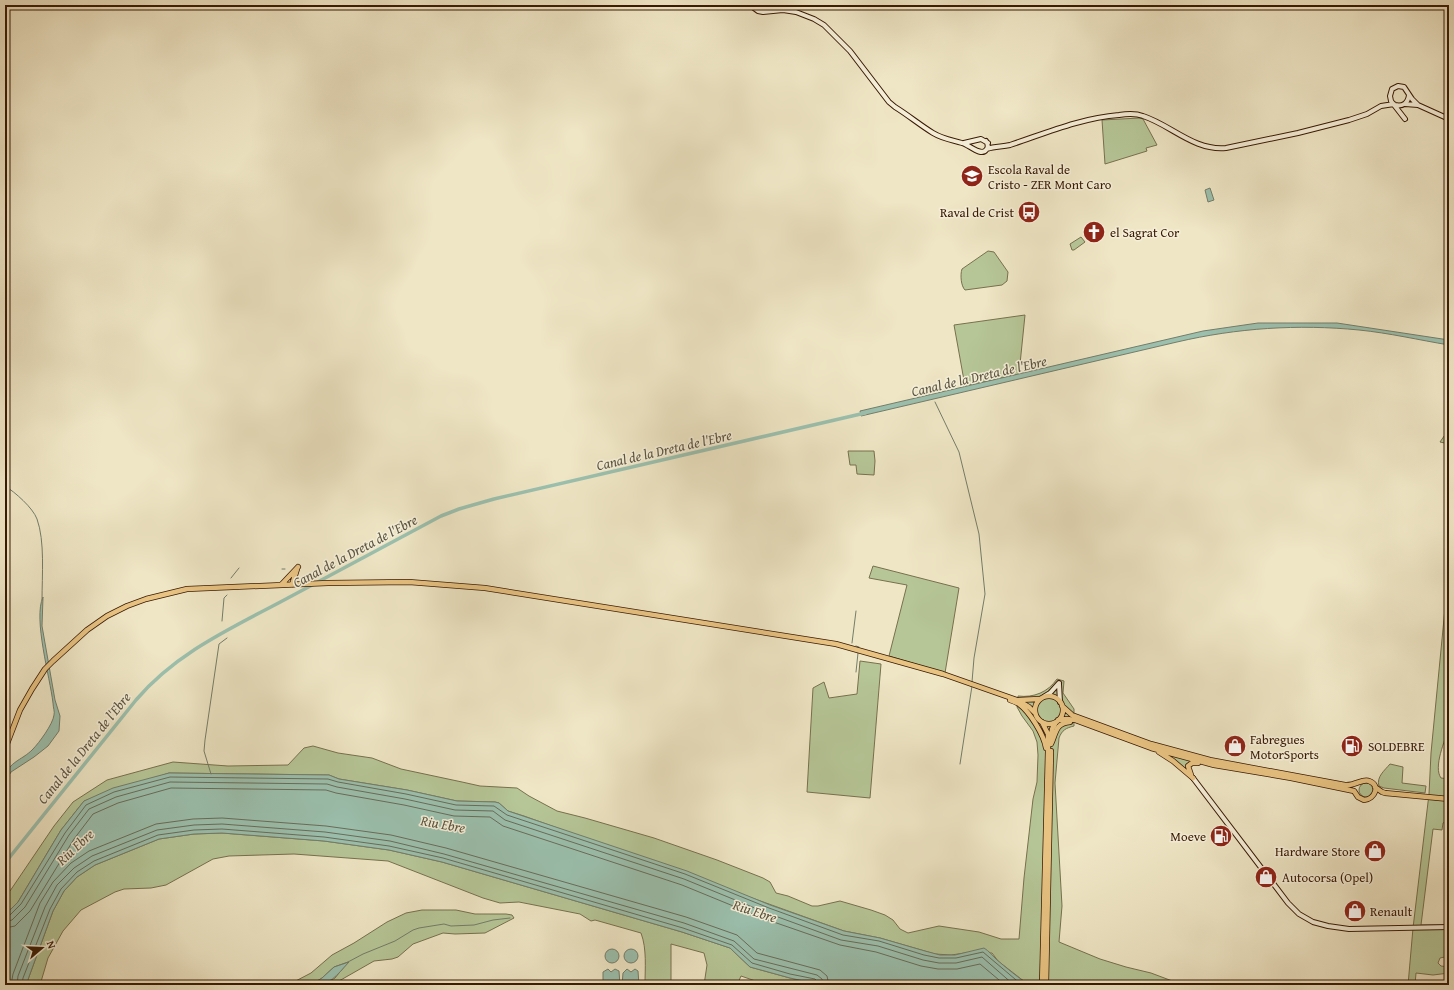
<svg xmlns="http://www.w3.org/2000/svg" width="1454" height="990" font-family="'Gentium Book Plus',serif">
<rect width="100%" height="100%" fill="#efe6c5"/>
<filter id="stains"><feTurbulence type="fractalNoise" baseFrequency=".005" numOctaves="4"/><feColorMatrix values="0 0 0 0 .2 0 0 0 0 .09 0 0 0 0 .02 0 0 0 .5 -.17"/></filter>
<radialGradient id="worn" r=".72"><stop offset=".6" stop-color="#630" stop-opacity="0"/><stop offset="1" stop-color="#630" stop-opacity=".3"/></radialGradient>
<path fill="#b6c697" stroke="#78704e" d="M1140,118L1143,119L1157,145L1146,148L1147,151L1105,164L1102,120Z
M1081,237L1085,242L1074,250H1072L1070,244Z
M988,251L994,252L1008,272L1007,281L1002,285L965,290C961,286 960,275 962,269Z
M1025,315L1019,374L965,386L954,325Z
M1449,429V444L1440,442Z
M848,451H874L875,461L874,475L857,474L856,465H850Z
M873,566L959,588L945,673L889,656L907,585L869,578Z
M1449,567V728C1445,740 1433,767 1441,778L1449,779V820L1443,823L1442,830L1433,829L1421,925H1449V956L1440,958L1438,963L1441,966L1449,967V973L1433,975L1416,973L1415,985H1408L1413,928L1429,794L1431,753Z
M860,661L881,664L870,798L807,792L813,688L824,682L829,698L857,694Z
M1057,679L1064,681L1063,693L1074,709V726C1066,728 1062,730 1059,738L1055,783L1062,906L1059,942L1100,959L1126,967L1151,973L1183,985H1091L1068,981H1057L1051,985H1030L1025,982L998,961L992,953H965L951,955L935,954L880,938L844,931L524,816L508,811L499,803L495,802L457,801L407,790L339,779L329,775L169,773L84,801L61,830L18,902L11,909L5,913V896L10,891L54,826L73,802L107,780L173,762L228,766L288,765L304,748L313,746L338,753L372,758L401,769L462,782L480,786L517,788L529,796L557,811L585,818L654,838L717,860L763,878L770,882L776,893L788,896L812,906H818L840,901L871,910L885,915L893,920L900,929L908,933L939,926L979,932L1001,939H1019L1024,878L1033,799L1037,782L1038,755L1037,742L1033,731L1022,716L1017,707L1018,696C1034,698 1048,692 1057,679Z
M1161,752L1193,761L1190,762L1189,774Z
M1390,764L1403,767L1402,783L1426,786L1425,793L1384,788L1379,786C1376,777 1385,770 1390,764Z
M1359 790a7 7 0 1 1 14 0a7 7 0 1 1-14 0Z
M222,833L324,841L389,850L442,862L682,932L730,948L750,967L790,978L822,985H767L741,976L737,985H704L707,965L704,953L671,944V985H645C645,968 647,949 641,933L595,920L591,921L580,914L519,902L500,903L483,898L388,861L294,854L229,856L213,859L166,885L151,888L124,889L115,892L81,910L63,931L48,958L40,985H26L53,911L64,891L77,877L95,865L159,839L194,834Z
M422,910H456L475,914H506L512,915L514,918L485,933L455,934L443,933L413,944L398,957L392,959L374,961L332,985H323L335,978L348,962L334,967L322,978L311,985H288L311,973L332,955L354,943L387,922L406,913Z"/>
<path fill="#9bc0ae" stroke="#747d6a" d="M1210,188L1214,200L1208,202L1205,190Z
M1258,323H1337L1449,340V345C1419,340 1389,333 1359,330C1298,324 1237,328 1177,342L861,416L860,411L1203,331Z
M43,597L42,626L55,700L60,716L59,731L48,746L34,757L11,772L5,782C5,762 22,761 33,749C39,743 53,724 54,715C55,712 53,707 53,703C50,677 33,619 43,597Z
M169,773L329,775L339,779L407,790L457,801L495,802L499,803L508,811L687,871L770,905L844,931L880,938L925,951L940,955H955L984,948C989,951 992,955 996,959C1004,966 1022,981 1030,985H822L790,978L750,967L730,948L682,932L442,862L389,850L324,841L222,833L194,834L159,839L95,865L77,877L64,891L53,911L26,985H5V913L11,909L18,902L61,830L84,801L113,788Z
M605 956a7 7 0 1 1 14 0a7 7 0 1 1-14 0Z
M624 956a7 7 0 1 1 14 0a7 7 0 1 1-14 0Z
M349,962C336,976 331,985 311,985L322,978L334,967Z
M608,969L611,972L615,969L619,971L620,985H603V972Z
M627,969L631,972L635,969L638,971L639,985H622L623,973Z
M1057,981H1068L1091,985H1051Z"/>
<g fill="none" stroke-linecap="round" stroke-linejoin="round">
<path stroke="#6a6c59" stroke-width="1" d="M5,917L9,916L21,904L65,833L86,805L114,792L170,777L328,779L338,782L406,794L456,805L494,806L507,815L685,874L769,908L843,935L879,941L924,955L939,958H956L983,952L1022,985
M5,922L12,920L25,907L69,835L89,809L116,797L170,782L327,784L337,787L405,799L455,810L493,811L505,820L684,879L767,913L841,940L878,946L923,960L939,963H956L982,957L1014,985
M5,928L15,926L30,911L74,839L93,814L118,803L171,788L326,790L336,793L404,805L454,816L490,817L503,826L682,885L765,919L840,945L876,952L921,966L938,969H957L980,964L1005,985
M11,985L13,974L40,903L53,882L71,863L89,851L156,824L193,819L222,818L326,826L391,835L446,848L686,917L737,935L757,953L820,970L827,976L829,985
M17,985L18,976L45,907L57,885L74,868L92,856L157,830L194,825L222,824L325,832L390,841L444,854L684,923L734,941L754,959L817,975L822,979L823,985
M22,985L23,978L50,909L61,889L77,872L94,861L158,835L194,830L222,829L324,837L389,846L443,858L683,928L732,945L752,963L790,974L815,979L817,981L818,985"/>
<path stroke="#747d6a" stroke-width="1" d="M935,402L959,452L979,534L985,594L974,658L972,682
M5,486C15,492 33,508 37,519C45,541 42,576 42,600
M282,569H285
M231,578L239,568
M222,621L224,598L227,595
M852,643L856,611
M856,646L859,647
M856,672L858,653
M960,764L972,686
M211,774L204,751L205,740L219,644L227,638
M348,962L363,954L395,941L413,930L419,928L444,924L451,926L474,925L493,920L510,918"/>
<path stroke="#9bc0ae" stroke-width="3.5" d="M5,863L136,700C177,652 232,628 286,599C338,571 389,544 441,516L459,509L494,499L865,413"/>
<g stroke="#391904" stroke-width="6">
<path id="secondary" d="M750,5L758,11L763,12L783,10L796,12L814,19L824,25L850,51L889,102L895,107C908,115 920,125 933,133C943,139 952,140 962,143C968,144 981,157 986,150C989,147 988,144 986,141
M1405,104L1418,105L1449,119
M1395,105C1403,107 1408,103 1409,95
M1405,119L1391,101L1390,96L1392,89L1398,86L1404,87L1412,99L1418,105
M964,143L981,139L988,143
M987,149C995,146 1002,147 1010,145C1046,133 1081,118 1119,115C1126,114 1135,113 1143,116C1171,125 1194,151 1226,148L1298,133L1349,120L1367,114L1381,106L1394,104
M1059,684L1060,702
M1045,696L1050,693L1059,683
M1193,778L1288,903L1299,914L1313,922L1328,926L1349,929L1449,927"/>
</g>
<g stroke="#391904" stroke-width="6">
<path id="primary" d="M282,584L298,567
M292,585L297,569
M1035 710a14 14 0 1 1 28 0a14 14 0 1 1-28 0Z
M1010,700C1013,701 1016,702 1019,704C1030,712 1044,735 1046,748
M1019,700L1039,699
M1058,720L1067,719L1075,720L1151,748L1214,765L1291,778L1354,791L1358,797L1364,800C1375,799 1381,785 1369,781C1363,778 1355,786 1345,785L1210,760L1151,744L1072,715L1062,706
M1042,722L1048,734V751L1042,985
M1051,739L1052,729L1056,722
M1051,744C1056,734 1055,723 1070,722
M5,749L20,710L32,689L45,669L53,661L87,630L107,616L127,606L146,599L187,589L328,583L409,582L485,588L836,644L943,674L1017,700L1029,707L1035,713
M1159,752L1173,761L1193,778
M1191,775L1188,766L1192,763H1198
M1375,787L1382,792L1385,793L1449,799
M1046,985L1051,751"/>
</g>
<use href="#secondary" stroke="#f5efd9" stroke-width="4"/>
<use href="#primary" stroke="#e8c382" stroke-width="4.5"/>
</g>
<defs>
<g id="school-disc" transform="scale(1.15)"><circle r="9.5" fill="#8f2418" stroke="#f5efd9"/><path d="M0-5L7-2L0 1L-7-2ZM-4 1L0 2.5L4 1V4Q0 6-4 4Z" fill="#fff"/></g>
<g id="bus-disc" transform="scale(1.15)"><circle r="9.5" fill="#8f2418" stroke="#f5efd9"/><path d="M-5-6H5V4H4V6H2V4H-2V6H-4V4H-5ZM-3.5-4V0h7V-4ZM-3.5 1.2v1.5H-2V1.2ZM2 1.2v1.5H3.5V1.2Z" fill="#fff"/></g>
<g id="church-disc" transform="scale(1.15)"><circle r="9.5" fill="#8f2418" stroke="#f5efd9"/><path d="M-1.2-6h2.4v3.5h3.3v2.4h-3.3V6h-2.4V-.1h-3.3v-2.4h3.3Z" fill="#fff"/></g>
<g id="shop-disc" transform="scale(1.15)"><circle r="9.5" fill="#8f2418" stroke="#f5efd9"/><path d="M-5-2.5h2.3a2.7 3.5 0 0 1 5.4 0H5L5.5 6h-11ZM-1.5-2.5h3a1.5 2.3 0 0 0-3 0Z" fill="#fff"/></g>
<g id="fuel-disc" transform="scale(1.15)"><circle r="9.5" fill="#8f2418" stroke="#f5efd9"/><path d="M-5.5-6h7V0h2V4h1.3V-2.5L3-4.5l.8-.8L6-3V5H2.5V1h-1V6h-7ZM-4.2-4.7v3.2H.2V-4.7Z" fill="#fff"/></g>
</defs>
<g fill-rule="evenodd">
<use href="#school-disc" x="972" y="176"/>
<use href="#bus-disc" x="1029" y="212"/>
<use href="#church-disc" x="1094" y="232"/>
<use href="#shop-disc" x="1235" y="746"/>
<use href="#fuel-disc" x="1352" y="746"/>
<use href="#fuel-disc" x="1221" y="836"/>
<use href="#shop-disc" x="1375" y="851"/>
<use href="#shop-disc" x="1266" y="877"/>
<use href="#shop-disc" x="1355" y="911"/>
</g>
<g text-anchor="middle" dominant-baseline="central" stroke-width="3" stroke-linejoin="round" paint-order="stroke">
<g font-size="13" fill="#391904" stroke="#f5efd9" text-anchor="start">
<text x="988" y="169">Escola Raval de<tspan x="988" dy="15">Cristo - ZER Mont Caro</tspan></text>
<text x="1014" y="212" text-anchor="end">Raval de Crist</text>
<text x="1110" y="232">el Sagrat Cor</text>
<text x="1250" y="739">Fabregues<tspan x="1250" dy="15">MotorSports</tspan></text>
<text x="1368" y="746">SOLDEBRE</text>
<text x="1206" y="836" text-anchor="end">Moeve</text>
<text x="1360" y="851" text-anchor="end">Hardware Store</text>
<text x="1282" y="877">Autocorsa (Opel)</text>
<text x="1370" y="911">Renault</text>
</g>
<g font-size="14" font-style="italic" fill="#5b5340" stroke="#f5efd9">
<text transform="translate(979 376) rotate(-13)">Canal de la Dreta de l'Ebre</text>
<text transform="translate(664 450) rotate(-13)">Canal de la Dreta de l'Ebre</text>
<text transform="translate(355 551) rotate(-28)">Canal de la Dreta de l'Ebre</text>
<text transform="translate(84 748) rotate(-51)">Canal de la Dreta de l'Ebre</text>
<text transform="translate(443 824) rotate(10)">Riu Ebre</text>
<text transform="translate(75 847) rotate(-43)">Riu Ebre</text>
<text transform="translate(755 911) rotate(18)">Riu Ebre</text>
</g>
</g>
<rect width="1454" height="990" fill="none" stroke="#efe6c5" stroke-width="20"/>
<rect x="6" y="6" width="1442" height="978" fill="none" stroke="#391904" stroke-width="2"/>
<rect x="10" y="10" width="1434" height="970" fill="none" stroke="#391904"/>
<g transform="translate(42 948) rotate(71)" stroke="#f5efd9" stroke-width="3" paint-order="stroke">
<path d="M0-3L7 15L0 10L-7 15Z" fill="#391904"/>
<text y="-6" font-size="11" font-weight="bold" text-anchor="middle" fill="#391904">N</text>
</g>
<rect width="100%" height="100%" filter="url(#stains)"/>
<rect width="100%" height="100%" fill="url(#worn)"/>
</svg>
